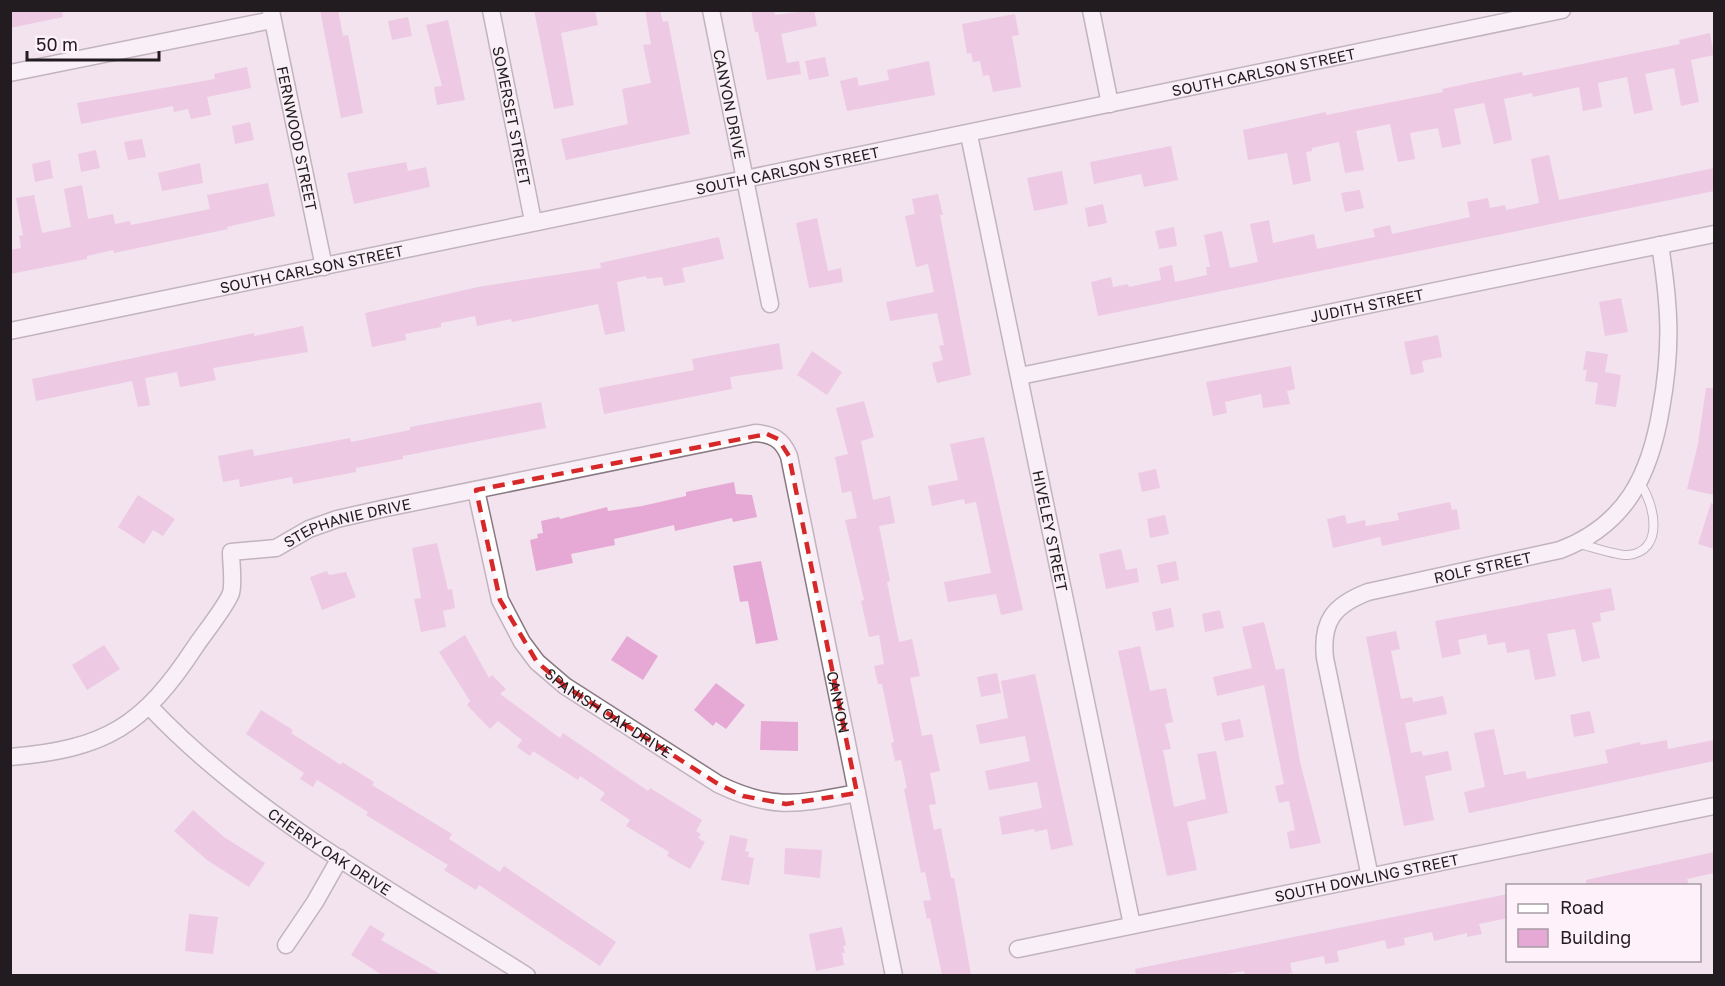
<svg xmlns="http://www.w3.org/2000/svg" width="1725" height="986" font-family="'Golos Text',sans-serif">
<rect width="100%" height="100%" fill="#f3e3ee"/>
<path fill="#e6a9d5" d="M10,10H62L63,17L10,28Z
M320,10H338L343,36L348,35L363,113L341,118Z
M534,10H595L598,25L561,33L574,105L554,109Z
M645,10H660L663,22L668,21L690,134L566,160L561,139L628,124L622,89L651,83L643,45L651,44Z
M751,10H774L775,15L814,10L817,26L781,34L787,63L799,61L801,74L767,80L758,32H755Z
M1015,14L1019,35L1012,36L1021,87L993,92L989,75L983,76L980,61L973,62L971,53L967,54L962,24Z
M408,17L412,36L392,40L388,21Z
M448,20L465,100L437,105L434,87L442,86L426,25Z
M1710,33L1714,55L1691,60L1699,102L1681,106L1674,68L1645,74L1653,110L1634,114L1627,77L1598,83L1602,107L1583,111L1579,87L1533,97L1532,93L1504,99L1512,140L1494,144L1484,103L1454,109L1461,144L1442,148L1438,128L1410,133L1415,159L1398,162L1390,124L1356,131L1364,170L1345,173L1339,142L1312,148V151L1306,152L1311,181L1293,185L1287,153L1248,160L1243,130L1326,112V115L1443,92L1442,89L1522,72L1523,76L1680,44L1679,40Z
M825,57L829,76L809,80L805,61Z
M929,61L935,95L847,111L840,81L857,77L859,86L889,80L887,70Z
M247,67L251,88L207,97L211,115L191,119L188,109L174,112L173,106L81,124L77,103L215,79L214,74Z
M250,122L254,140L235,144L232,126Z
M142,139L146,157L128,160L124,142Z
M1171,146L1178,180L1144,187L1141,174L1094,184L1090,162Z
M96,150L100,168L81,172L78,154Z
M1549,155L1559,200L1714,168V191L1098,316L1091,282L1111,277L1113,287L1128,284L1129,287L1161,280L1159,268L1172,265L1175,282L1207,275L1206,267H1210L1204,235L1222,231L1230,268L1258,262L1250,224L1269,220L1273,243L1314,234L1317,249L1375,237L1373,229L1390,225L1392,234L1470,217L1467,202L1488,198L1490,208L1505,205L1506,210L1539,203L1531,159Z
M50,160L53,178L35,182L32,164Z
M406,162L408,171L426,167L430,187L354,204L347,173Z
M200,163L203,183L162,191L158,173Z
M1062,171L1068,204L1034,211L1027,178Z
M268,183L275,216L227,227L228,229L114,253L113,250L87,256V259L10,274V250L21,248L19,236L23,235L16,198L34,195L42,233L71,227L64,189L82,185L88,219L113,214L115,224L130,221L131,225L210,209L207,195Z
M1360,190L1364,208L1345,212L1341,193Z
M938,194L943,215H940L971,375L937,383L932,363L943,360L939,346L944,345L937,313L890,321L886,302L934,292L928,264L916,267L905,216L915,214L912,199Z
M1103,204L1107,223L1088,227L1085,208Z
M817,218L828,271L841,268L843,282L809,288L796,223Z
M1174,227L1177,246L1159,249L1155,231Z
M719,237L724,259L682,268L685,282L664,286L662,277L647,279L646,276L617,282L625,331L605,335L598,304L512,322L511,319L477,326L475,316L441,323V327L405,334L406,340L372,347L365,313L478,287L601,268L600,263Z
M1621,298L1628,332L1605,336L1599,302Z
M303,326L308,352L213,368L216,380L180,387L177,372L145,378L150,405L138,407L132,381L36,401L32,379L254,333V336Z
M1438,335L1442,357L1422,361L1424,372L1411,375L1404,342Z
M779,343L783,369L730,377L732,389L604,414L599,388L694,370L692,359Z
M812,351L842,372L827,395L797,375Z
M1586,351L1608,354L1605,372L1621,375L1616,407L1595,404L1598,383L1585,381L1587,370H1583Z
M1291,366L1295,389L1287,391L1290,404L1263,408L1261,394L1225,402L1227,413L1213,416L1206,382Z
M1706,388H1714V495L1687,489L1698,444Z
M864,401L874,437L861,441L873,500L890,496L895,523L879,526L890,581L887,582L899,642L912,639L920,676L910,678L922,736L932,734L940,771L930,773L936,804L929,805L934,830L941,828L951,878H954L971,975H942L930,918L927,919L923,901L931,900L925,872L921,873L904,789L907,788L901,760L895,761L891,743L894,742L882,684H878L874,666L884,664L879,635L869,637L861,601L864,600L845,520L857,518L851,491L842,493L835,457L848,454L836,408Z
M541,402L546,428L403,456V459L356,468V472L293,484L292,477L240,487L239,479L223,482L218,456L253,449L254,456L350,438L351,442L410,430V427Z
M984,437L1023,610L1001,615L996,594L948,602L944,582L991,573L976,502L965,504L964,499L932,506L928,486L958,480L950,444Z
M1156,469L1160,488L1142,492L1138,473Z
M734,482L736,494L752,495L757,517L733,522L732,518L675,531L674,525L649,531L614,539L615,545L571,554L573,563L536,571L530,540L538,538L537,534L543,533L541,521L559,517L560,519L607,507L608,511L642,506L686,496V492Z
M138,495L175,519L163,536L153,530L144,544L118,527Z
M1450,502L1452,510L1457,509L1460,529L1382,546L1380,537L1333,548L1327,519L1345,515L1347,524L1365,520L1366,526L1399,520L1397,513Z
M1711,503L1714,504V549L1698,544Z
M1165,515L1169,534L1150,538L1147,519Z
M437,543L448,590L452,589L455,608L443,611L446,627L421,632L414,599L421,598L412,548Z
M1121,549L1126,570L1137,568L1139,582L1106,589L1099,554Z
M761,561L778,640L756,644L748,601L740,602L733,566Z
M1176,561L1179,580L1161,584L1157,565Z
M327,571L329,575L346,572L356,597L322,610L310,577Z
M1611,588L1615,610L1600,613L1601,621L1592,623L1600,658L1582,662L1575,629L1547,634L1556,676L1535,680L1529,649L1507,653L1505,642L1488,645L1486,634L1458,640L1461,654L1442,658L1435,621Z
M1171,608L1174,627L1156,631L1152,612Z
M1220,610L1224,628L1205,632L1202,614Z
M1264,622L1276,670L1284,668L1300,762L1321,843L1290,849L1287,832L1295,830L1289,801L1279,803L1275,786L1284,784L1264,685L1217,696L1213,677L1252,668L1242,627Z
M1396,631L1400,649L1391,651L1401,699L1412,697L1413,702L1443,696L1447,714L1405,723L1411,753L1421,751L1423,756L1448,751L1452,770L1425,776L1434,820L1404,826L1366,637Z
M465,635L489,678L492,675L506,689L500,694L560,738L563,733L648,791L650,788L702,820L696,831L701,834L698,838L705,842L690,869L667,856L669,852L626,826L630,820L600,800L605,793L580,776L578,780L533,751L530,756L517,747L522,740L498,721L490,729L467,705L470,701L439,652Z
M627,636L658,656L643,680L611,660Z
M104,645L120,669L87,690L72,665Z
M1140,646L1150,691L1166,688L1173,722L1165,724L1171,749L1163,750L1174,807L1206,799L1197,754L1216,751L1228,813L1187,822L1197,870L1167,876L1118,651Z
M997,673L1001,693L981,697L977,677Z
M1035,674L1073,845L1051,850L1047,829L1035,832L1034,829L1002,835L999,817L1042,808L1037,782L989,790L985,771L1030,761L1025,736L980,744L976,725L1008,718L1001,681Z
M716,683L745,705L726,729L716,722L713,726L694,710Z
M261,710L293,730L291,733L341,765L342,762L374,782L372,785L452,834L449,839L500,872L504,866L616,942L600,966L479,885L476,890L444,870L448,865L366,815L368,812L317,780L313,787L300,779L304,773L246,734Z
M1590,711L1595,733L1574,737L1570,715Z
M1240,719L1244,737L1225,741L1221,723Z
M761,721L798,722V751L760,750Z
M1494,729L1504,775L1525,771L1527,779L1608,763L1605,750L1640,742L1641,745L1667,740L1668,749L1714,740V761L1469,813L1464,792L1485,787L1474,733Z
M193,810L224,837L265,863L249,887L207,860L174,831Z
M730,835L748,839L745,851L749,852L748,857L754,858L749,885L721,880Z
M785,848L822,850L820,878L784,874Z
M1714,852V873L1687,879L1689,885H1586V880Z
M1508,894V918L1479,924L1482,934L1467,937V933L1434,941L1432,932L1404,938L1405,945L1387,949L1385,940L1337,951L1339,962L1325,964L1324,956L1290,963L1292,973L1280,975H1245L1244,971L1222,975H1136L1135,969Z
M189,914L218,917L213,954L185,951Z
M370,925L385,934L381,940L442,975H382L351,955Z
M842,927L846,945L843,946L845,953H842L844,965L816,971L809,934Z"/>
<g fill="none" stroke-linecap="round" stroke-linejoin="round">
<g stroke="#887983" stroke-width="10">
<path id="service" d="M1578,544C1591,546 1617,556 1628,555C1665,551 1655,505 1640,483"/>
</g>
<g stroke="#887983" stroke-width="19">
<g id="minor">
<path id="s1" d="M491,10L533,221"/>
<path id="s2" d="M711,10L770,304"/>
<path d="M1091,10L1110,104"/>
<path id="s3" d="M271,11L324,267"/>
<path d="M10,73L272,20"/>
<path id="s4" d="M969,135L1132,925"/>
<path id="s5" d="M10,331L1562,10"/>
<path id="s6" d="M1020,376L1714,234"/>
<path id="s7" d="M476,490L500,600L522,642L537,662L565,686L718,784C773,811 799,804 857,793"/>
<path id="s8" d="M150,707C255,818 398,894 527,976"/>
<path id="s9" d="M10,757C106,749 143,726 195,647C203,635 227,605 231,593C234,582 231,564 231,552L276,548L309,529L337,519L386,508L755,433C772,434 782,439 789,456L894,976"/>
<path id="s10" d="M1370,877L1325,658C1321,621 1334,605 1368,592L1560,550C1626,525 1650,475 1661,409C1672,348 1670,307 1660,245"/>
<path d="M286,945L315,902L340,858"/>
<path id="s11" d="M1018,949L1714,806"/>
</g>
</g>
<use href="#service" stroke="#fff" stroke-width="8"/>
<use href="#minor" stroke="#fff" stroke-width="16"/>
</g>
<path d="M0 0H1725V986H0ZM767,434L778,439L789,456L857,793L786,804L743,796L718,784L565,686L537,662L500,600L476,490Z" fill="#f3e3ee" fill-opacity=".55" fill-rule="evenodd"/>
<path fill="none" stroke="#d62828" stroke-width="4.5" stroke-dasharray="12 8" stroke-linejoin="round" d="M767,434L778,439L789,456L857,793L786,804L743,796L718,784L565,686L537,662L500,600L476,490Z"/>
<g text-anchor="middle" dominant-baseline="central" stroke-width="4.5" stroke-linejoin="round" paint-order="stroke">
<g font-size="15" fill="#221c20" stroke="#fef1fa">
<text stroke="none"><textPath href="#s5" startOffset="1280">SOUTH CARLSON STREET</textPath></text>
<text stroke="none"><textPath href="#s2" startOffset="96">CANYON DRIVE</textPath></text>
<text stroke="none"><textPath href="#s1" startOffset="108">SOMERSET STREET</textPath></text>
<text stroke="none"><textPath href="#s3" startOffset="130">FERNWOOD STREET</textPath></text>
<text stroke="none"><textPath href="#s5" startOffset="794">SOUTH CARLSON STREET</textPath></text>
<text stroke="none"><textPath href="#s5" startOffset="308">SOUTH CARLSON STREET</textPath></text>
<text stroke="none"><textPath href="#s6" startOffset="354">JUDITH STREET</textPath></text>
<text stroke="none"><textPath href="#s9" startOffset="454">STEPHANIE DRIVE</textPath></text>
<text stroke="none"><textPath href="#s4" startOffset="404">HIVELEY STREET</textPath></text>
<text stroke="none"><textPath href="#s10" startOffset="428">ROLF STREET</textPath></text>
<text stroke="none"><textPath href="#s9" startOffset="1167">CANYON</textPath></text>
<text stroke="none"><textPath href="#s7" startOffset="273">SPANISH OAK DRIVE</textPath></text>
<text stroke="none"><textPath href="#s8" startOffset="231">CHERRY OAK DRIVE</textPath></text>
<text stroke="none"><textPath href="#s11" startOffset="356">SOUTH DOWLING STREET</textPath></text>
</g>
</g>
<rect width="1725" height="986" fill="none" stroke="#221c20" stroke-width="24"/>
<rect x="1506" y="884" width="195" height="78" fill="#fef1fa" stroke="#a69ca3" stroke-width="1.5"/>
<rect x="1518" y="904" width="30" height="9" fill="#ffffff" stroke="#a69ca3" stroke-width="1.5"/>
<text x="1560" y="914" font-size="18" fill="#221c20">Road</text>
<rect x="1518" y="929" width="30" height="18" fill="#e6a9d5" stroke="#a69ca3" stroke-width="1.5"/>
<text x="1560" y="944" font-size="18" fill="#221c20">Building</text>
<path d="M27 51v9h132v-9" fill="none" stroke="#221c20" stroke-width="3"/>
<text x="36" y="51" font-size="18" fill="#221c20" stroke="#fef1fa" stroke-width="4.5" paint-order="stroke">50 m</text>
</svg>
